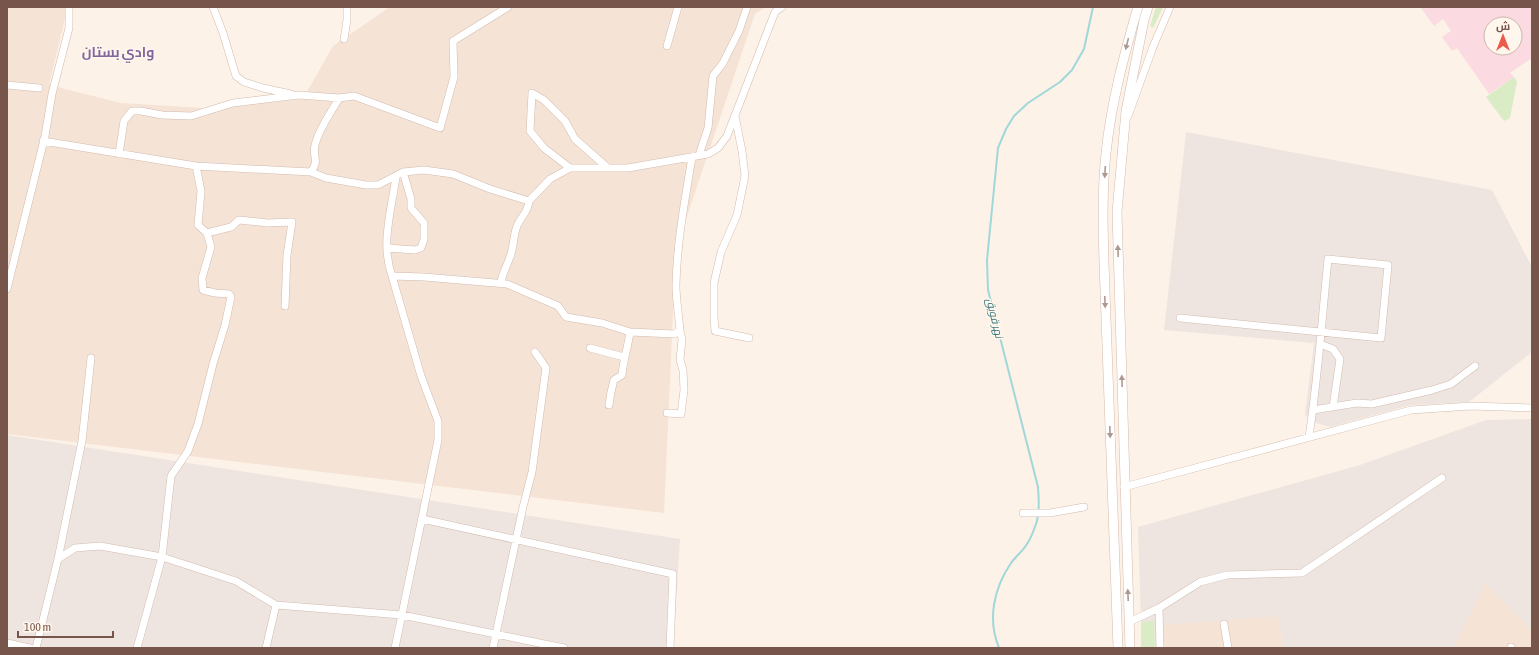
<svg xmlns="http://www.w3.org/2000/svg" width="1539" height="655" font-family="'Asap Condensed',Cairo,sans-serif">
<rect width="100%" height="100%" fill="#fdf2e7"/>
<path fill="#f5e3d5" d="M7,7H65L66,15L49,85L121,103L204,108L303,99L333,46L390,7H766L755,14L676,249L664,513L7,434Z
M1485,583L1532,630V648H1453Z
M1278,615L1283,648H1155L1154,626Z"/>
<path fill="#eee5e1" d="M1186,132L1492,190L1532,267V352L1469,402L1411,405L1330,427L1316,423L1305,415L1314,343L1164,330Z
M1532,419V630L1485,583L1453,648H1283L1278,616L1154,626V622H1141L1138,527L1360,465L1486,420Z
M7,435L680,539L673,648H7Z"/>
<path fill="#fbdae2" fill-rule="evenodd" d="M1422,7H1532V58L1510,73L1514,77L1489,94L1457,48L1452,51L1442,37L1451,31L1443,19L1434,26L1421,8ZM1491,24H1515V48H1491Z"/>
<path fill="#d9ecc5" d="M1156,7H1163L1153,28L1150,26Z
M1514,77L1517,82L1510,118L1504,121L1486,97Z
M1154,621L1155,648H1141V622Z"/>
<g fill="none" stroke-linecap="round" stroke-linejoin="round">
<path stroke="#a0d7da" stroke-width="2" d="M999,648C987,619 994,588 1011,563C1016,556 1023,551 1027,544C1031,538 1034,530 1036,524C1040,513 1039,499 1038,487L988,290L987,260L998,148L1006,129L1014,116L1028,103L1060,82L1072,70L1084,49L1093,7"/>
<g stroke="#d2bbaf" stroke-width="8">
<path id="street" d="M213,7L223,33L236,76L244,82L263,88L291,94
M344,39L347,20V7
M667,46L678,7
M7,85L39,88
M735,116L742,151L745,176L737,215L721,252L714,283V317L715,331L749,338
M1128,116L1153,47L1170,7
M43,141L196,166L311,172L326,178L366,185H378L403,172L424,170L453,174L490,189L529,201L550,179L570,168H628L708,154L718,148L727,136L775,12L782,7
M119,154L124,121L132,111H141L162,115L191,116L233,103L299,95L339,98L354,96L440,128L454,77L453,41L508,7
M699,155L708,128L713,76L723,63L739,31L747,7
M196,166L201,191L198,225L207,233L231,227L239,220L268,223L292,222L287,255L285,306
M570,168L544,148L530,131L532,93L544,100L565,121L575,139L608,168
M311,172C320,159 312,158 315,145C319,128 331,113 339,98
M396,176C392,209 380,243 392,276L424,277L507,284L558,306L566,317L602,323L630,332L674,334L680,331C679,316 676,300 676,285C677,241 685,200 692,157
M387,248L415,250L421,248L424,239V223L411,208V199L403,172
M392,276L421,376L438,421V440L395,648
M501,283C502,273 507,266 510,257C514,247 513,236 517,226C521,216 528,213 529,201
M7,289L45,136L52,94L69,28V7
M1180,318L1381,338L1388,265L1328,259C1322,318 1318,378 1309,437
M1320,344L1333,349L1340,359L1333,407
M590,348L624,357
M609,405L611,392L614,380L622,375C623,361 628,347 630,332
M1313,410L1357,403L1372,404L1432,390L1451,384L1475,366
M667,413L681,414L684,390L683,370L680,360L682,339L680,331
M1124,487L1411,410L1471,406L1532,408
M1023,513H1050L1084,507
M422,519L673,574L670,648
M58,559L82,441L91,358
M1129,622L1159,608
M1224,624L1228,648
M7,643L30,648
M1511,647V648
M36,648L58,559L75,548L100,546L162,557L236,581L276,605L402,615L564,648
M137,648L162,557L171,476L188,451L198,424L213,364L225,325L231,297L229,294L215,293L203,290L202,278L211,247L207,233
M266,648L276,605
M493,648L523,507L532,472L546,368L535,352
M1160,648L1159,608L1200,582L1227,575L1302,573L1442,478"/>
</g>
<g stroke="#d5baac" stroke-width="10">
<path id="secondary" d="M1118,648L1104,263C1103,227 1102,190 1106,153C1111,104 1124,55 1138,7
M1130,648L1117,212L1126,111L1144,20L1148,7"/>
</g>
<use href="#street" stroke="#fff" stroke-width="7"/>
<use href="#secondary" stroke="#fff" stroke-width="9"/>
</g>
<defs><path id="oneway-solid" d="M-6-.8H1V-3.2L6.5 0L1 3.2V.8H-6Z"/></defs>
<g fill="#ae9992">
<use href="#oneway-solid" transform="translate(1127 44) rotate(104)"/>
<use href="#oneway-solid" transform="translate(1105 172) rotate(93)"/>
<use href="#oneway-solid" transform="translate(1118 251) rotate(-92)"/>
<use href="#oneway-solid" transform="translate(1105 302) rotate(88)"/>
<use href="#oneway-solid" transform="translate(1122 381) rotate(-92)"/>
<use href="#oneway-solid" transform="translate(1110 432) rotate(88)"/>
<use href="#oneway-solid" transform="translate(1128 595) rotate(-92)"/>
</g>
<g text-anchor="middle" dominant-baseline="central" stroke-width="3" stroke-linejoin="round" paint-order="stroke">
<g font-size="11" font-style="italic" fill="#3d7a7e" stroke="#fff7ee">
<text transform="translate(995 318) rotate(76)">نهر قويق</text>
</g>
<g font-size="14" font-weight="bold" fill="#83669b" stroke="#fff7ee">
<text x="118" y="52">وادي بستان</text>
</g>
</g>
<rect width="1539" height="655" fill="none" stroke="#78554a" stroke-width="16"/>
<g transform="translate(1503 36)"><circle r="19" fill="#fff7ee" stroke="#c9b6ac"/>
<path d="M0-3L7 15L0 10L-7 15Z" fill="#ea5b49"/>
<text y="-6" font-size="11" font-weight="bold" text-anchor="middle" fill="#78554a">ش</text>
</g>
<path d="M18 631v6h95v-6" fill="none" stroke="#78554a" stroke-width="2"/>
<text x="24" y="631" font-size="12" fill="#78554a" stroke="#fff7ee" stroke-width="3" paint-order="stroke">100 m</text>
</svg>
